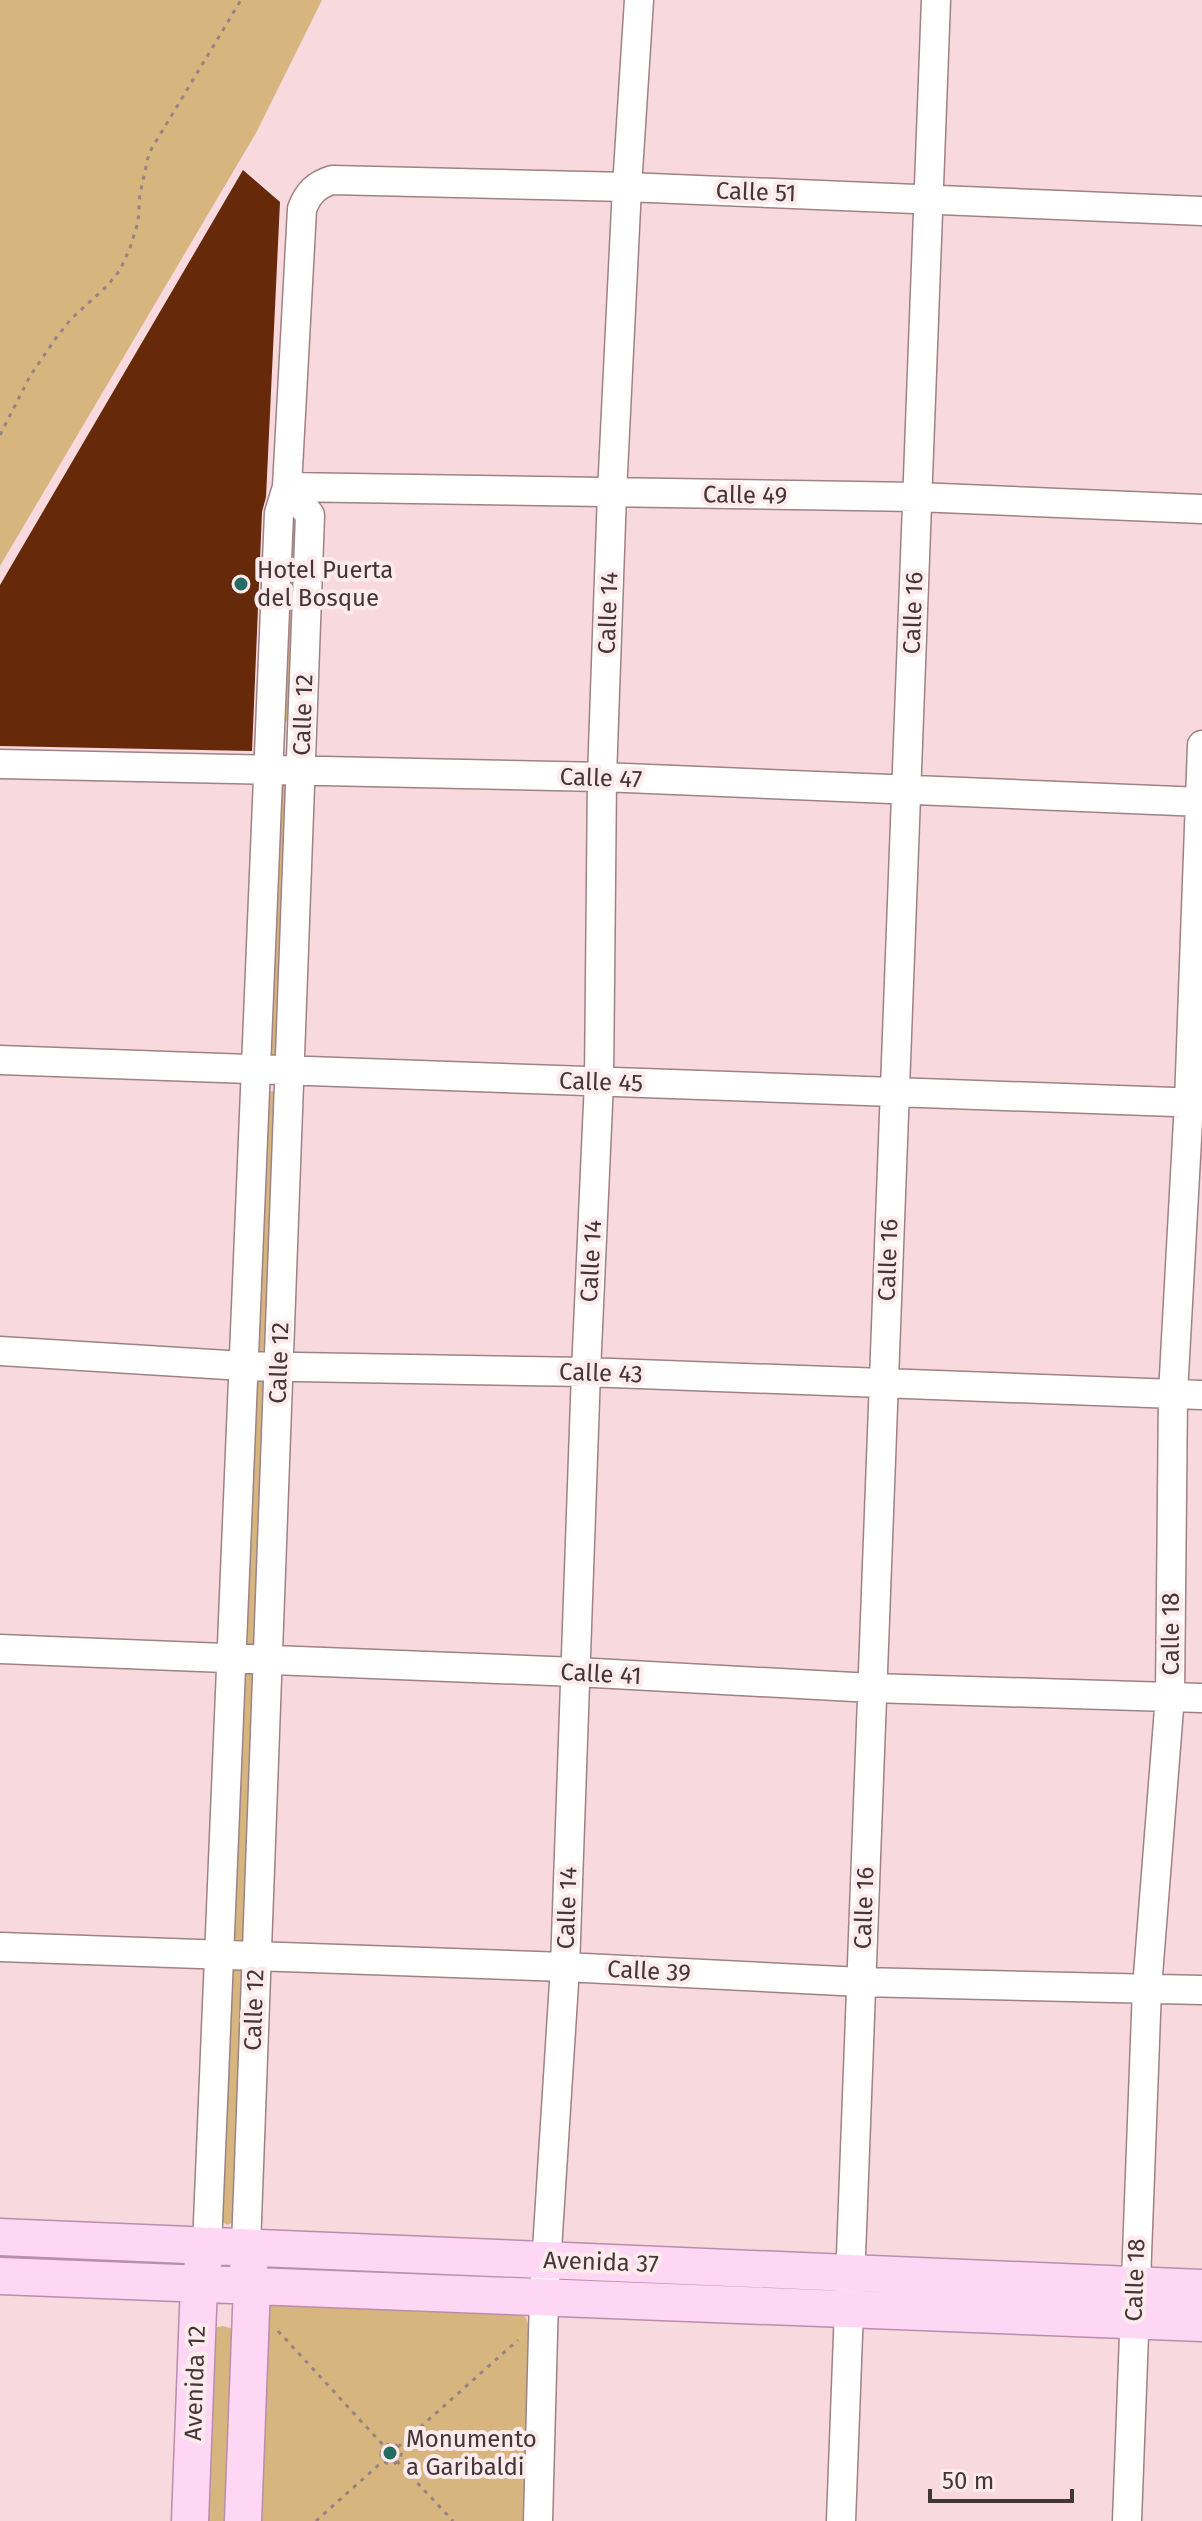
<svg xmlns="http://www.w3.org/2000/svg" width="1202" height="2521" font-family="'Fira Sans',sans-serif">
<rect width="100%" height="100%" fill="#f8d9dd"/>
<path fill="#d7b57e" d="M0,0H322L256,133L0,566Z
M299,515L291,722H283L288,517Z
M289,777L283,1061H263L274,783Z
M273,1091L276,1092L271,1351L257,1357L269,1092Z
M261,1380L265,1381L255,1647L243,1644L257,1381Z
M254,1670L244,1941L239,1942L231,1938L242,1673Z
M245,1963L236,2221L227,2225L220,2220L228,1967Z
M268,2303L521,2313L526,2318L530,2331L523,2521H251Z
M223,2326L233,2329V2521H199L213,2328Z"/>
<path fill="#662a0a" d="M243,170L280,202L266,497L262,512L252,751L0,746V585Z"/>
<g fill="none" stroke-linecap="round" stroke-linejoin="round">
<g stroke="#9e8285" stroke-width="31">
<path id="minor" d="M287,487L917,497L1202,509
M0,764L602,777L1202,802
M0,1060L1202,1103
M0,1351L244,1366L586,1372L1202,1395
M0,1649L576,1672L872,1688L1202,1698
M0,1947L565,1967L861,1982L1202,1990
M207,2246L279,513L287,487L302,209C308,193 316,185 332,180L627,187L1202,211
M246,2247L310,515L287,487
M538,2521L544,2297L565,1967L586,1372L599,1082L602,777L612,493L627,187L639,0
M841,2521L936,0
M1127,2521L1147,1988L1170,1696L1173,1394L1189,1102L1202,745"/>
</g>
<g stroke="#ba8dac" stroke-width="39">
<path id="major" d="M0,2237L1202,2288
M0,2276L1202,2323
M190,2521L199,2283L204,2259
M243,2521L252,2285L248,2263"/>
</g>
<path stroke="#978284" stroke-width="3" stroke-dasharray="4 6" stroke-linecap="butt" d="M0,435L30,376L56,338L71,319L107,286L120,270L130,248L138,222L140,194L149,153L241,0
M278,2331L384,2446
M381 2454a10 10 0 1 1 20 0a10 10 0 1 1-20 0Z
M398,2447L518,2340
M397,2461L453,2521
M316,2521L383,2461"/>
<use href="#minor" stroke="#fff" stroke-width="28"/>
<use href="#major" stroke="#fdd7f3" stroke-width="36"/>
</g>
<g fill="#246c62" stroke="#fdeaec" stroke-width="3">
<circle cx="241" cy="584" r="8"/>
<circle cx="390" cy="2453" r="8"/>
</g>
<g text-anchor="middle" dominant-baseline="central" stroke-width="8" stroke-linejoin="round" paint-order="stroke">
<g font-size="24" fill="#423637" stroke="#fdeaec">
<text transform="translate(756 192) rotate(2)">Calle 51</text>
<text transform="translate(745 495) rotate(1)">Calle 49</text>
<text transform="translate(608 613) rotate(-88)">Calle 14</text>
<text transform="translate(913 613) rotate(-88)">Calle 16</text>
<text transform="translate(303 715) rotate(-88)">Calle 12</text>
<text transform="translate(601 778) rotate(2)">Calle 47</text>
<text transform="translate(601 1082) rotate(2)">Calle 45</text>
<text transform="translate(888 1260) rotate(-88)">Calle 16</text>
<text transform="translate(591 1261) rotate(-87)">Calle 14</text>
<text transform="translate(279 1363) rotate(-88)">Calle 12</text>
<text transform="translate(601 1373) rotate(2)">Calle 43</text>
<text transform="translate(1171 1634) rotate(-90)">Calle 18</text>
<text transform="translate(601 1674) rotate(3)">Calle 41</text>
<text transform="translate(567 1908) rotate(-88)">Calle 14</text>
<text transform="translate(864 1908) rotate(-88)">Calle 16</text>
<text transform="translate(649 1971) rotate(3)">Calle 39</text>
<text transform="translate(254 2010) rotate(-88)">Calle 12</text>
<text transform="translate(601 2262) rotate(2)">Avenida 37</text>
<text transform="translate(1135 2280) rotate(-88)">Calle 18</text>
<text transform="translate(195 2383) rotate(-88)">Avenida 12</text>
</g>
<g font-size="24" fill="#423637" stroke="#fdeaec" text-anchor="start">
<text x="257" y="570">Hotel Puerta<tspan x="257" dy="28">del Bosque</tspan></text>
<text x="406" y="2439">Monumento<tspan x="406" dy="28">a Garibaldi</tspan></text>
</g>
</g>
<path d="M930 2489v12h142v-12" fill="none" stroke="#423637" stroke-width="4"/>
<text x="942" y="2489" font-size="24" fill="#423637" stroke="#fdeaec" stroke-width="6" paint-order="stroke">50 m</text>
</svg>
